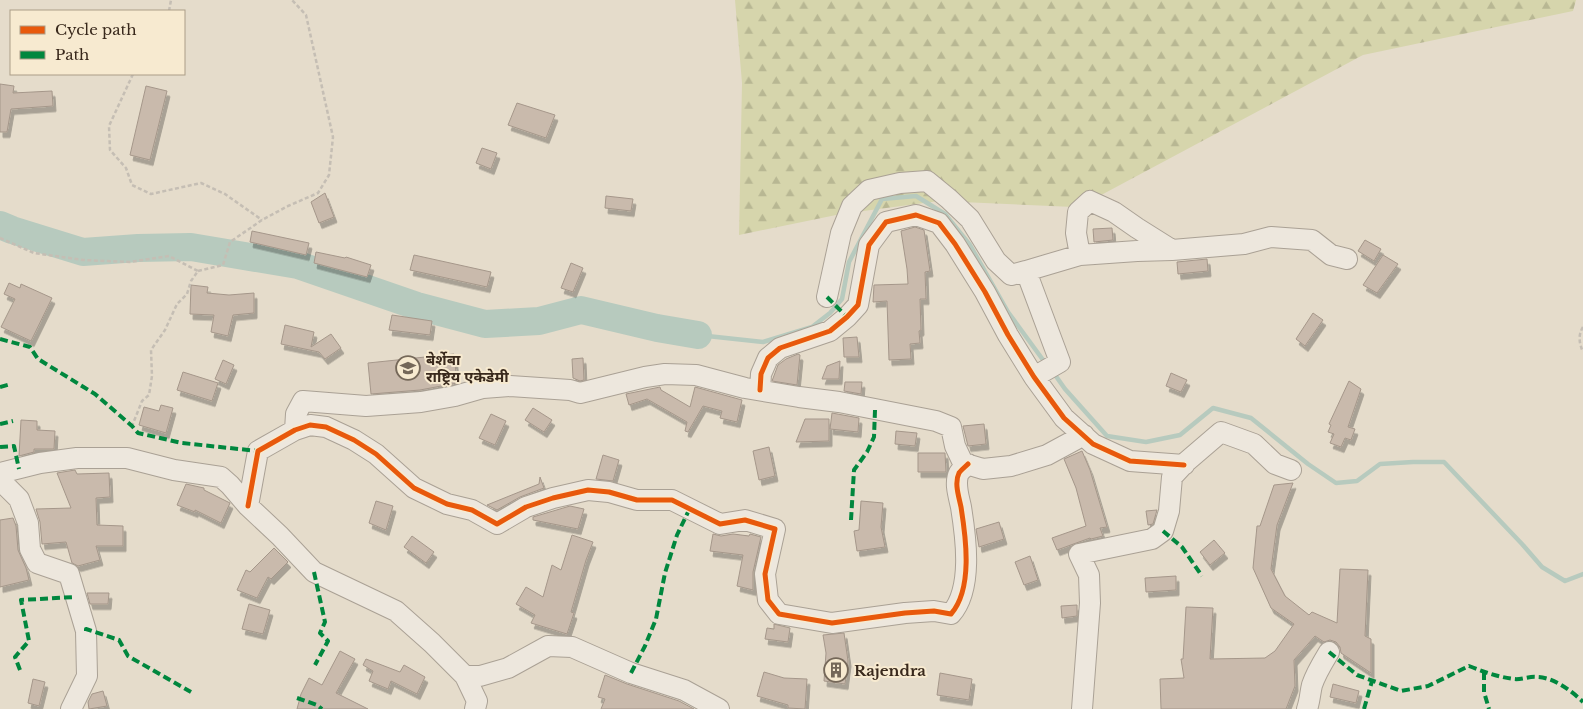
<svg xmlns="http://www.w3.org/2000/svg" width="1583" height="709" font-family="'Libre Baskerville','Noto Sans Devanagari',serif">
<defs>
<pattern id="forest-firs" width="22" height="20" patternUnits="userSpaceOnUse" patternTransform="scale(1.25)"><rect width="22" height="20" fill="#d6d5ac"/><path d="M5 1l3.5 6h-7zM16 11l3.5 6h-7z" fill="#b8b793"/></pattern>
<filter id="shadow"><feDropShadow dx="3" dy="5.5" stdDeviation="0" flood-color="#0004"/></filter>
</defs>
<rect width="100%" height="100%" fill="#e5dccb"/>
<path fill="url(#forest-firs)" d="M735,0H1576L1573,11L1363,55L1090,201L1074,207L939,201L841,214L739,235L742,83Z"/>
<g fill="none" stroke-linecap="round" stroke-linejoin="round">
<path stroke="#b7cabe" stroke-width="4.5" d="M698,335L763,342L812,327L830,313L842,299L849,262L882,199L916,196L945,214L970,245L1008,312L1046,364
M1053,372L1065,389L1107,436L1146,442L1180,435L1213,408L1251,418L1308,464L1336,483L1357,481L1380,464L1413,462H1444L1522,544L1542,567L1565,581L1583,574"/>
<path stroke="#b7cabe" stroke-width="28" d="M0,225L12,230L83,252L138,248L191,247L298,265L417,306L485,324L539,321L581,310L657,328L698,335"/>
</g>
<path fill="#c9baac" stroke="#a5978a" filter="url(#shadow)" d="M0,84L14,86L13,93L52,91L53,106L11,109L7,132H0Z
M146,86L167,91L150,160L130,155Z
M517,103L555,115L546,138L508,125Z
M482,148L497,153L491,169L476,163Z
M325,193L334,217L319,223L311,202Z
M606,196L633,199L631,211L605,208Z
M915,227L924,230L930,271L925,272L926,299H920L921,330L919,331L920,343L910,344L911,359L889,360L887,301L873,302L874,285L908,284L907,269L901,231Z
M1112,228L1113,240L1094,242L1093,229Z
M252,231L309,243L306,255L250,242Z
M1365,240L1381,249L1374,261L1358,251Z
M316,252L345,258L346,257L371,265L367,277L314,263Z
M414,255L491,272L487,287L410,270Z
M1383,255L1398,264L1377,293L1363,285Z
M1207,259L1208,271L1178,274L1177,262Z
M571,263L583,268L573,292L561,288Z
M9,283L20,288L21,284L52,298L31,341L1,327L15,299L4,294Z
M191,285L208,287L207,293L229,295L254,293V313L233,315L228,336L211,332L214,315L190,314Z
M1313,313L1323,320L1305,346L1296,339Z
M392,315L432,321L430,335L389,330Z
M285,325L314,332L311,347L331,334L341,348L325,359L319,352L281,344Z
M857,337L859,357H844L843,338Z
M454,354L457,383L420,390L371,394L368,363Z
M798,354L800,355L797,385L772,381L778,365L786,359Z
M583,358L584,380L580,381L573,378L572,359Z
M223,360L234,365L226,384L215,379Z
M840,361L839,379H822L827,366Z
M183,372L218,383L212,401L177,390Z
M1171,373L1187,380L1181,392L1166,386Z
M1349,381L1361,389L1348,427L1355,429L1351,440L1345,438L1341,447L1330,443L1334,434L1328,432L1331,425L1329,424Z
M845,382H862L861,394L844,391Z
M660,387L661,390L690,407L695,387L742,400L737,422L720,418L722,411L703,406L688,432L685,431L687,422L647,399L629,405L626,394Z
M161,405L173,408L166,433L139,425L144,407L159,411Z
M533,408L552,420L544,432L525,420Z
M832,413L859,418L858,432L830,429Z
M491,414L506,421L495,445L479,438Z
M805,419H829V441L796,442Z
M21,420L37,421V430L55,431L54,449H34V452L19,456Z
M984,424L986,444L968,446L963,426Z
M896,431L917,433L915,446L895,444Z
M769,447L775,476L759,480L753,451Z
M1082,451L1090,470L1107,527L1100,528L1103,536L1091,539L1090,538L1057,550L1052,538L1086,526L1076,488L1064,459Z
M918,453H945L946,472H918Z
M603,455L619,460L613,481L596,479Z
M75,470L77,474L109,473L110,497L96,498L97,525L123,526V546H96L100,560L78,566L72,563L66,542L42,544L40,522L36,509L71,508L57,473Z
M540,477L544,488L520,497L497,510L487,505L539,484Z
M1293,483L1277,525L1271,569L1285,596L1309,615L1312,612L1337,623L1340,569L1368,570L1365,636L1371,639V673L1341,653L1340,647L1336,642L1330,640L1324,642L1315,636L1294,660L1295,686L1286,709H1161L1160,679L1184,678L1181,659H1183L1186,607L1213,608L1210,659L1265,658L1275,651L1294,624L1271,608L1253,568L1257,526H1260L1274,485Z
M186,484L204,488V490L230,503L221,523L195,510V512L177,505Z
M376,501L393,506L386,530L369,523Z
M861,501L883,503L881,527L885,547L857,551L854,531L859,530Z
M570,506L584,509L578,529L533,520V517Z
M1157,510L1153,524L1148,525L1146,511Z
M13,518L16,526L18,550L26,568L29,580L0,587V520Z
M999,522L1004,539L979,547L976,529Z
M713,534L721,536L733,534L749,536L750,534L761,537L753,572V590L737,586L743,555L710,551Z
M572,535L593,542L586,560L571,612L574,613L567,634L531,623L535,615L516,604L526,587L543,597L552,565L561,570Z
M412,536L434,552L426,563L404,547Z
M1214,540L1225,553L1210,565L1200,552Z
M274,548L288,562L271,579L268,577L257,598L237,590L246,570L250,572Z
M1030,556L1038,580L1024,585L1015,562Z
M1176,576V590L1146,592L1145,578Z
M87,593H109L108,604H90Z
M249,604L270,610L263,634L242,629Z
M1077,605V616L1062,618L1061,606Z
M774,624L790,628L788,642L765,639L767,628L774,629Z
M844,633L848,661L845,684L824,681L826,653L823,635Z
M340,651L355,659L336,693L368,709H297L301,694L309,678L322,685Z
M366,659L400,672L404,665L425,677L417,694L391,681L388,689L369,681L373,671L363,665Z
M764,672L784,678L807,679L805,709L788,708V705L757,696Z
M940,673L972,679L969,700L937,695Z
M605,675L627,684L679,701L694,709H601L605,699L598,697Z
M33,679L45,682L39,706L28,703Z
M1333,684L1359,691L1356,703L1330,697Z
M103,691L107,706L89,709L88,702L92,694Z"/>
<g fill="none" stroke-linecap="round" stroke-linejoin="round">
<g stroke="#aaa195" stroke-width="22">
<path id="minor" d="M1080,255L1076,233L1078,212L1090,201L1114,212L1137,228L1172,250
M827,297L841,233L852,206L869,190L900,183L927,181L949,199L970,219L996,261L1011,275L1026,271
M1034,377L1060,362L1026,271L1080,255L1137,251L1172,250L1244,244L1271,237L1312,240L1331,255L1347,259
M760,390L761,374L768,358L780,348L830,331L847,317L858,305L869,245L886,222L916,215L939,223L955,244L985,292L1008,335L1034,377L1064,418L1093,444L1130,461L1184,465
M295,430L296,414L303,401L366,406L421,402L455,396L483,388L510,386L570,390L580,393L645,377L665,374L696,375L745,388L799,397L839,402L936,421L951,427L955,446L963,463L983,469L1011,466L1047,455L1084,435
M0,473L40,463L77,458H127L174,470L221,477L230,485L248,506L280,536L314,572L396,611L432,643L465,676L477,701L475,709
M0,480L19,499L28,523L30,549L37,563L69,574L86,631L87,676L71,709
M248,506L258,451L295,430L310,425L326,427L354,440L376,454L414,488L447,504L472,510L497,524L526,507L553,498L588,490L609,492L637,500H672L720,524L745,520L775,529L765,574L768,600L779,614L832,623L905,613L934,611L951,614C973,589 966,538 961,507C959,497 954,483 959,473C961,470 965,467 968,464
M465,676H480L508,668L548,646L572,647L631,673L684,690L719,709
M1082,709L1090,603L1089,575L1079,554L1152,539L1163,531L1169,511L1172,477L1186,462L1221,432L1254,444L1275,464L1291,470
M1307,709C1310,701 1310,693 1312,685C1316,673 1323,662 1329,652"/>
</g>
<path stroke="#c5beb4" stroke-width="2.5" stroke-dasharray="4 2.5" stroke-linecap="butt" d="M169,11L171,0
M133,74L109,126L110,150L126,168L132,185L151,194L201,183L225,194L262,220
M0,238L34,253L83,260L130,262L169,256L198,271L191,281L187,294L177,304L165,330L151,350L152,376L149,395L142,401L132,426
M198,271L223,265L230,242L262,220L288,206L318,193L329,175L333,137L306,15L292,0
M1583,327C1578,335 1579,343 1583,352"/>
<use href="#minor" stroke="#ede7dd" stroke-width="20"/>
<path stroke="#00873e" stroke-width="4" stroke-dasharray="8 4" stroke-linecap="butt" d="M827,297L847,317
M0,339L30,347L38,359L95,394L132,426L138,433L182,443L258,451
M0,387L11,384
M0,424L13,421
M0,447L14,446L19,469
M851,520L854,470L867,452L874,437L875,410
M1163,531L1182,547L1202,576
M314,572L325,622L320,633L328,641L315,665
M86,631V629L119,640L128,656L191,692
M1329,652L1357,675L1401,691L1428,686L1469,666C1484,672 1498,677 1514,679C1521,680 1529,676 1537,677C1553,677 1572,691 1583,702
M20,670L15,657L29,641L21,600L75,597
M1484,672V692L1489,709
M631,673L645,646L656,619L665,573L677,535L690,508
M297,698L317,705L322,709
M1364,709L1372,681"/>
<g stroke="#f7ead0" stroke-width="8">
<path id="cycleway" d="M760,390L761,374L768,358L780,348L830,331L847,317L858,305L869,245L886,222L916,215L939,223L955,244L985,292L1008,335L1034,377L1064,418L1093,444L1130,461L1184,465
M248,506L258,451L295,430L310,425L326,427L354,440L376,454L414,488L447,504L472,510L497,524L526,507L553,498L588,490L609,492L637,500H672L720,524L745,520L775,529L765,574L768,600L779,614L832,623L905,613L934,611L951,614C973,589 966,538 961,507C959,497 954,483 959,473C961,470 965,467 968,464"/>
</g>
<use href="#cycleway" stroke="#e8590c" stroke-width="5"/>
</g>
<defs>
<g id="school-ring" transform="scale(1.25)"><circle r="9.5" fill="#f7ead0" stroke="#756859" stroke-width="1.5"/><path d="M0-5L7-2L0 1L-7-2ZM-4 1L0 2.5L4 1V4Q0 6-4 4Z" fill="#756859"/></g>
<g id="building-ring" transform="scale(1.25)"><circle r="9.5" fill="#f7ead0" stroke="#756859" stroke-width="1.5"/><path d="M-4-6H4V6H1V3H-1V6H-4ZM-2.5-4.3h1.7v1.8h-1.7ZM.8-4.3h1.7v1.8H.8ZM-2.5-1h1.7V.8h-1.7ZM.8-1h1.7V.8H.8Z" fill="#756859"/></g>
</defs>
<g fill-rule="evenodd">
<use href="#school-ring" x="408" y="368"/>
<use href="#building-ring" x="836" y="670"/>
</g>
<g text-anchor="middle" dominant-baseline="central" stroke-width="4" stroke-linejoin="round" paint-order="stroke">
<g font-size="15" font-weight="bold" fill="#39291c" stroke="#f7ead0" text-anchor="start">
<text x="426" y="359">बेर्शेबा<tspan x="426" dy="17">राष्ट्रिय एकेडेमी</tspan></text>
<text x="854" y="670">Rajendra</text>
</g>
</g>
<rect x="10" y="10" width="175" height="65" fill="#f7ead0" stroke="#ab9d88"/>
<rect x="20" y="26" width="25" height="8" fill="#e8590c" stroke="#ab9d88"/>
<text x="55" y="35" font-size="15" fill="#39291c">Cycle path</text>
<rect x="20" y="51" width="25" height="8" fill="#00873e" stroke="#ab9d88"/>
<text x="55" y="60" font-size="15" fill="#39291c">Path</text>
</svg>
